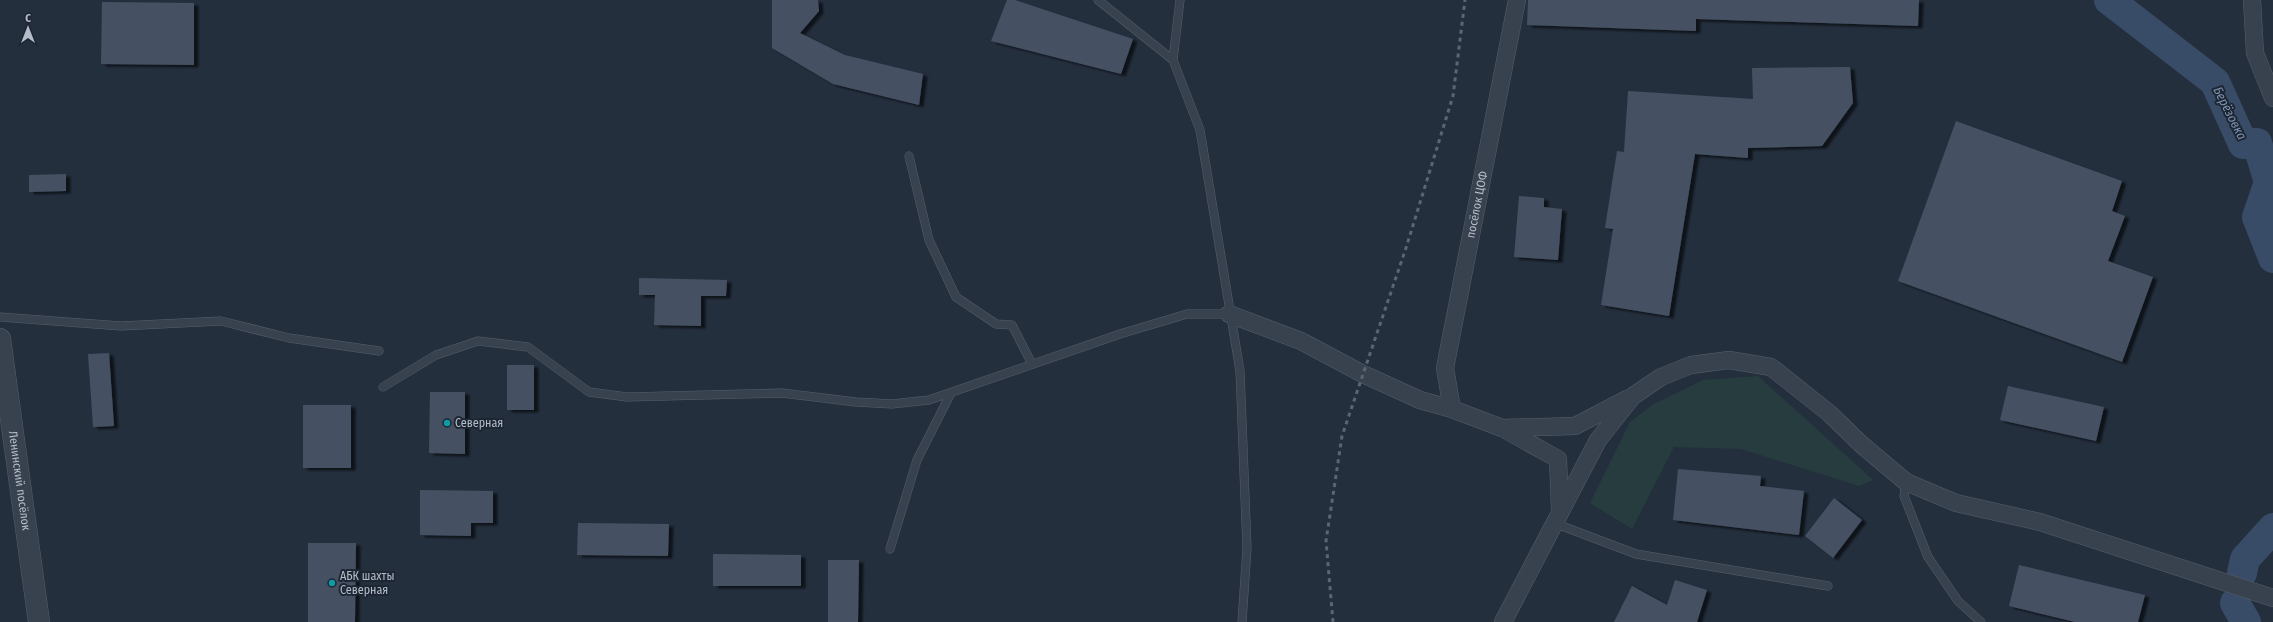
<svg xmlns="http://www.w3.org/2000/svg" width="2273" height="622" font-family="'Fira Sans Condensed',sans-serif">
<defs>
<filter id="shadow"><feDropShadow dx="4.5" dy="2.5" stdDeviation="1" flood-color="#0009"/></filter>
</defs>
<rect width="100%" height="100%" fill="#242f3e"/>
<path fill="#263c3f" d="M1758,376L1873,480L1859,486L1741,449L1674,447L1632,529L1590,503L1630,422L1652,405L1703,380Z"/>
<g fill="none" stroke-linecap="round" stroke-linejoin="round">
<path stroke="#394c67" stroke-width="30" d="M2109,0L2215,82L2243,144L2257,143L2269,182L2257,217L2273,258
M2242,573L2245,559L2273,528
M2235,603L2246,622"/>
</g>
<path fill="#455162" filter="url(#shadow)" d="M772,0H818L819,11L800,33L845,55L923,74L919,105L833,84L772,48Z
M1007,0H1015L1133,39L1121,74L991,41Z
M1528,0H1919L1918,26L1696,19V31L1527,25Z
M102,2L194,3V65L101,64Z
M1850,67L1853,103L1822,146L1748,148V158L1695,154L1669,316L1601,305L1613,229L1605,228L1617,151L1624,152L1628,91L1753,99L1752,68Z
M1956,121L2122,181L2112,211L2125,216L2108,261L2153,277L2122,362L1898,281Z
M66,174V191L29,192V175Z
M1519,196L1544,198V207L1562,209L1558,260L1514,257Z
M639,278L727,280L726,296H701V326L654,325L655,295H639Z
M109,353L114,426L93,427L88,354Z
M507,365H534V410H507Z
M2008,386L2104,407L2096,441L2000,420Z
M430,392H465V454L429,453Z
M303,405H351V468H303Z
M1678,469L1761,476L1760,486L1804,491L1799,535L1673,520Z
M420,490L493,491V523H471V536L420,535Z
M1834,498L1862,520L1833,558L1805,536Z
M578,523L669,524L668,556L577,555Z
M308,543H356L355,622H308Z
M713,554L801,555V586H713Z
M828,560H859L858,622H828Z
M2019,565L2145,595L2138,622H2075L2009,606Z
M1675,580L1707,590L1697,622H1614L1632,586L1667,605Z"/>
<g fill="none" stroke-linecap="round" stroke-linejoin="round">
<g stroke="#565f6c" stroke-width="9">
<path id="service" d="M1098,0L1173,60
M1180,0L1173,60L1200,130L1240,371L1247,548L1242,622
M909,156L929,240L956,297L996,324L1012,325L1032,364
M0,317L121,326L221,321L289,338L379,351
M383,387L436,355L478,341L528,347L589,392L627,397L782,393L856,402L892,404L929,400L1120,334L1187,314H1229
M1906,482L1904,496L1928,557L1958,601L1981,622
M1554,523L1636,554L1828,586
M890,549L917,460L951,393"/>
</g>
<g stroke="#565f6c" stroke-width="18">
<g id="minor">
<path d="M2252,0L2255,53L2273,98"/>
<path d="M1229,314L1301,341L1363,374L1420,400L1452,409L1502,428L1575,426L1627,399"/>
<path id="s1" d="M1452,409L1445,368L1517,0"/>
<path d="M1504,429L1558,459L1560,510"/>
<path d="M1503,622L1598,440L1633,396L1661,377L1691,365L1729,360L1771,367L1829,413L1862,445L1906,482L1956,503L2040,522L2273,598"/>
</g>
</g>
<g stroke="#565f6c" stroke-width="22">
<g id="tertiary">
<path id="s2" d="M0,339L39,622"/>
</g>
</g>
<use href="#service" stroke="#38414e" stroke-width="8"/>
<use href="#minor" stroke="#38414e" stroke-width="17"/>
<use href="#tertiary" stroke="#38414e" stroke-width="21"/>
<path stroke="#5a6575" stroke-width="3" stroke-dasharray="4 4" stroke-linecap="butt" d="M1333,622L1326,541L1342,436L1406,248L1453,96L1465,0"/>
</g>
<g fill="#0f9aa8" stroke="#1d2633" stroke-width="1.5">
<circle cx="447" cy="423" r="4"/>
<circle cx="332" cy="583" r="4"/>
</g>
<g text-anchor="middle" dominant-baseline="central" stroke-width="4" stroke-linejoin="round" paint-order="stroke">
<g font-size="12" fill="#b4bcc9" stroke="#1d2633">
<text stroke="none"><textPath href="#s1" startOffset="208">посёлок ЦОФ</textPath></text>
<text stroke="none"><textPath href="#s2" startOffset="143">Ленинский посёлок</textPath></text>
</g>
<g font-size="12" fill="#b4bcc9" stroke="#1d2633" text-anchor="start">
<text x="455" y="423">Северная</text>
<text x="340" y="576">АБК шахты<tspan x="340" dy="14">Северная</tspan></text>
</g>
<g font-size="13" font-style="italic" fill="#7c92b1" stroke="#1d2633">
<text transform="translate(2230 113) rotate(63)">Берёзовка</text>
</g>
</g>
<g transform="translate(28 28)" stroke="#1d2633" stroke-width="3" paint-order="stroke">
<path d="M0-3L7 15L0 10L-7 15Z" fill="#b4bcc9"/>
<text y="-6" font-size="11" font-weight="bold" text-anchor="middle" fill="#b4bcc9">С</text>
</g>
</svg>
